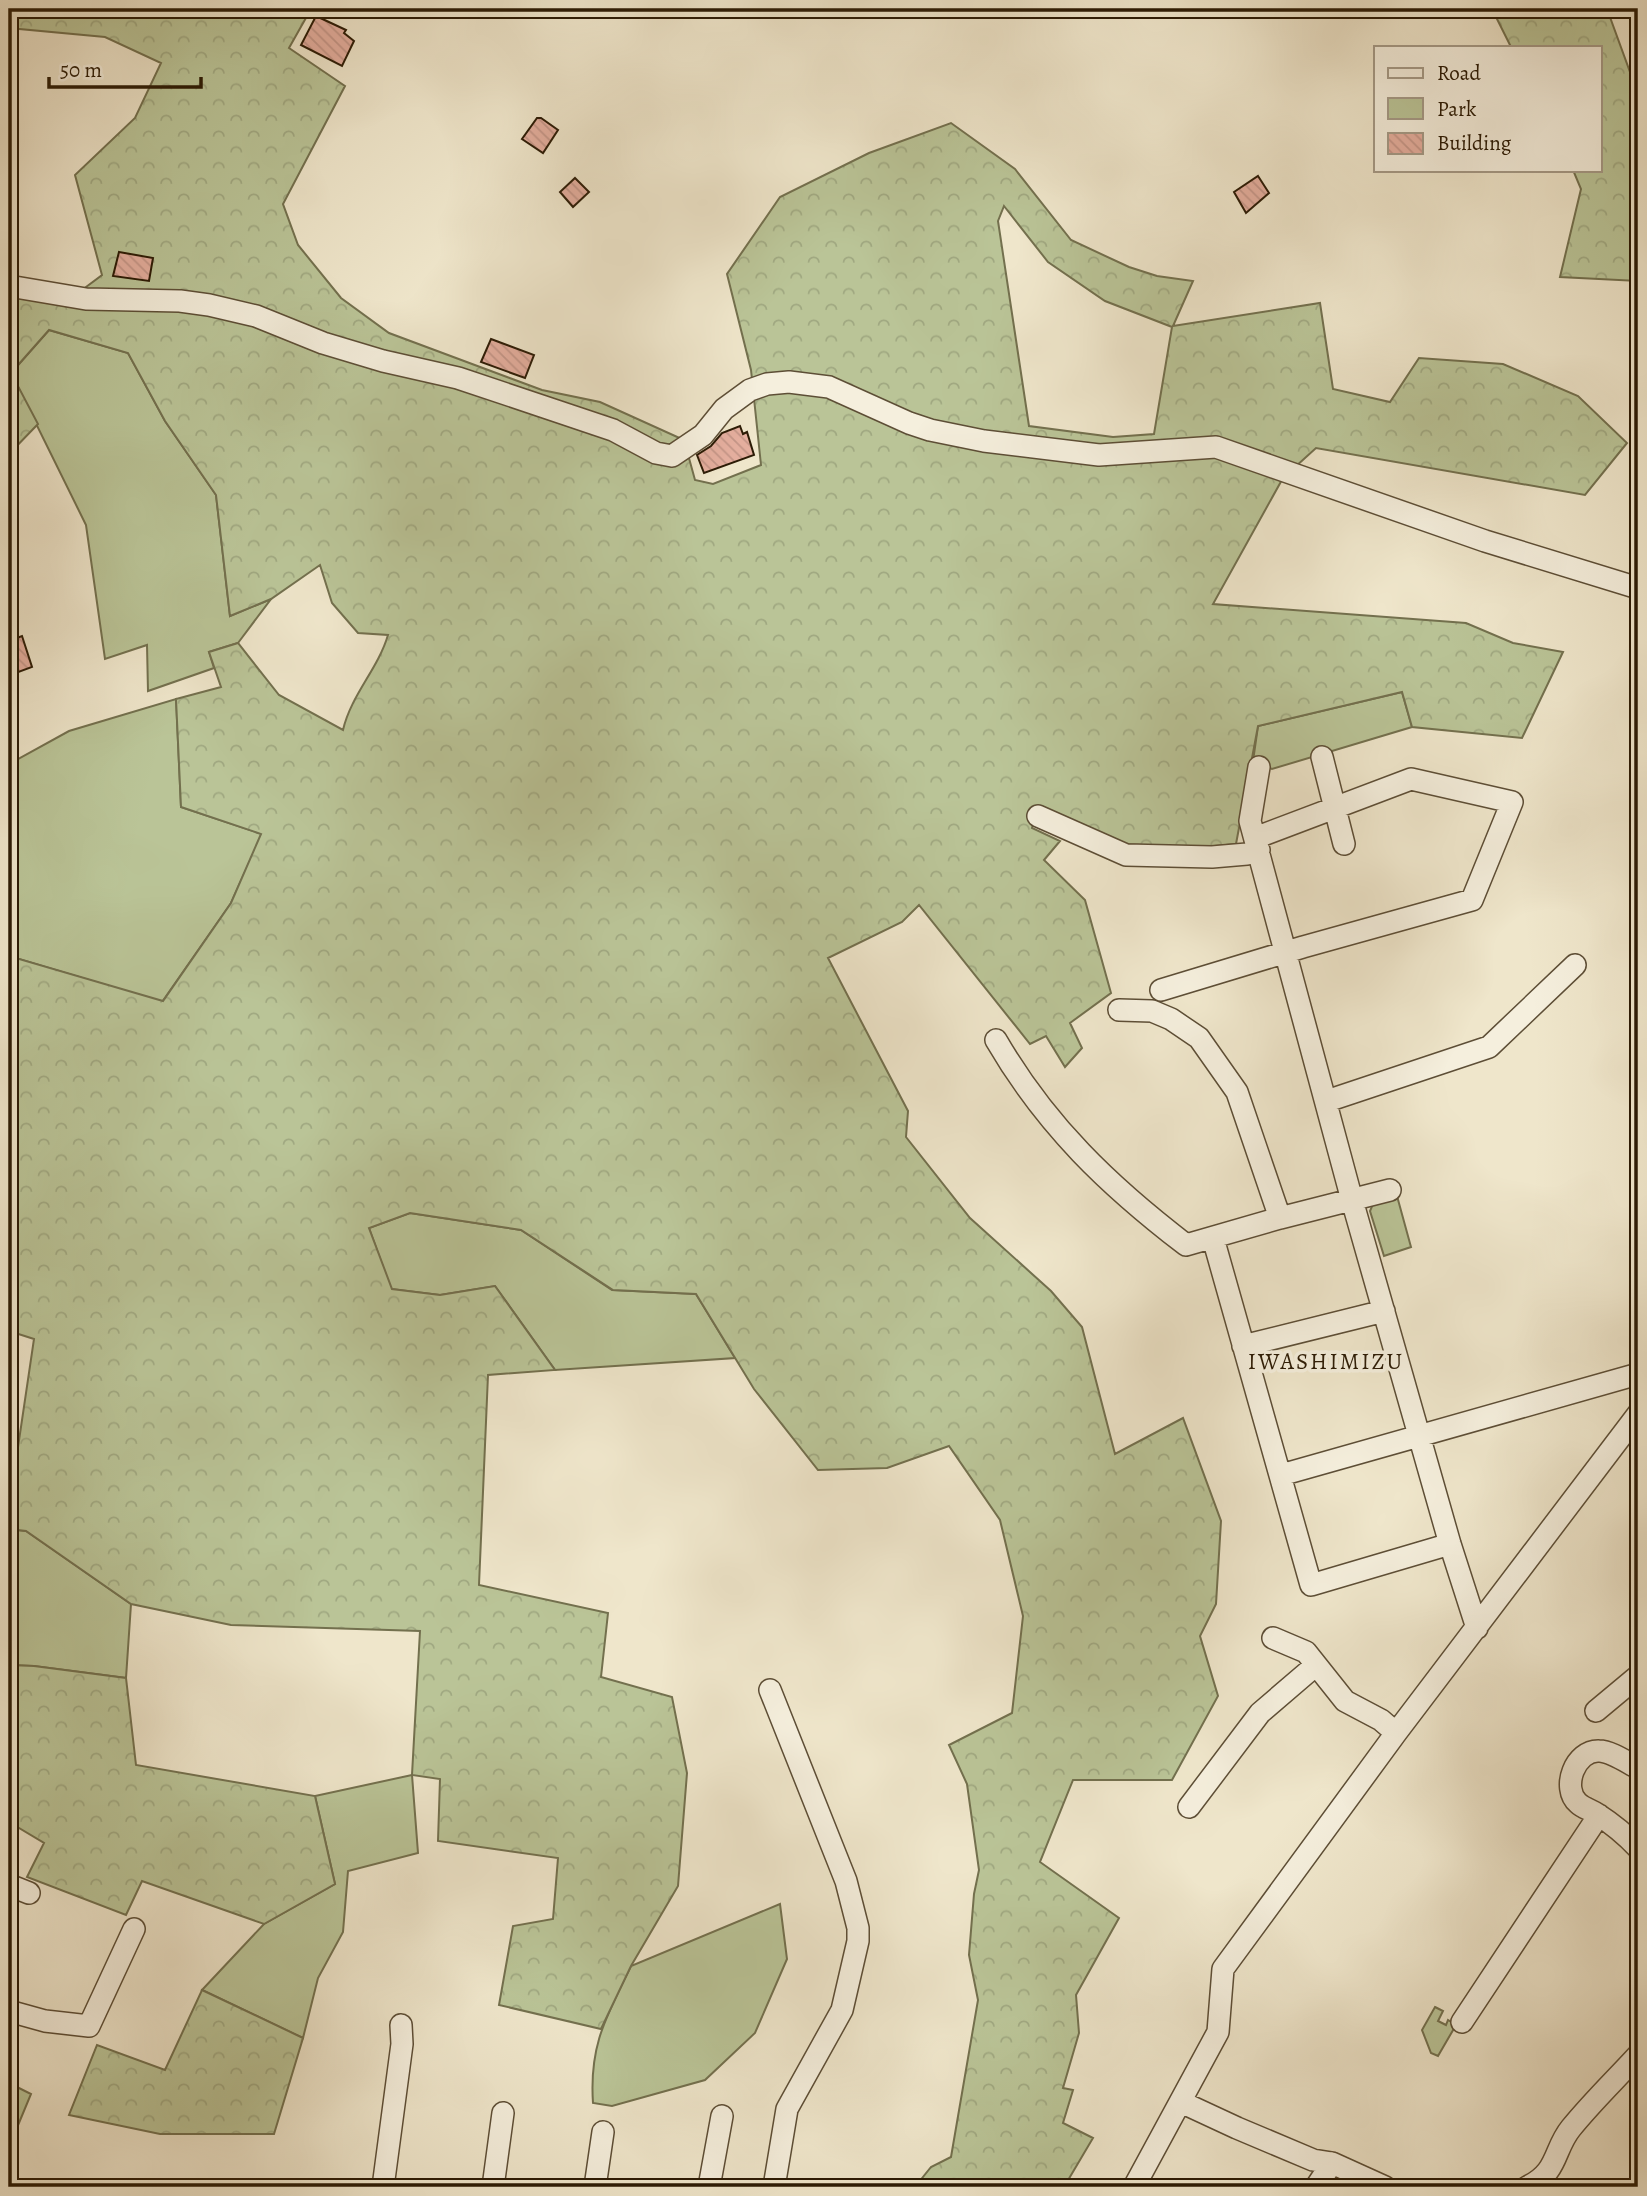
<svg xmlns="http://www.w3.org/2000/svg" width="1647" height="2196" font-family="Alegreya,serif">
<defs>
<pattern id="forest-crowns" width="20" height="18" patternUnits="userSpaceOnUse" patternTransform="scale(1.75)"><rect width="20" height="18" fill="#bac497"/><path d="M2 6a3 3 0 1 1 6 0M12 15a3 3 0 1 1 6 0" fill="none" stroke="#a0a881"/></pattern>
<pattern id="building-back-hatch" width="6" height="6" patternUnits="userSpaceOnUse" patternTransform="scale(1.75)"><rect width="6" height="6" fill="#e4ae9e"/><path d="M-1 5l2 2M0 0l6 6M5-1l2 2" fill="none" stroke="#c49587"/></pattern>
</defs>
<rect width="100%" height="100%" fill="#efe6cb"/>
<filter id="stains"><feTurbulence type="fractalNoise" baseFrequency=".00286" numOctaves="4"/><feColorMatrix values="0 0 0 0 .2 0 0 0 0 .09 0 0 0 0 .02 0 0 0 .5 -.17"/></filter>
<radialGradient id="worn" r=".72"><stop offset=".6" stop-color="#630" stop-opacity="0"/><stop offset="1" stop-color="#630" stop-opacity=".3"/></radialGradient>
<path fill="#bac497" stroke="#73704e" stroke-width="2" d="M49,330L128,353L165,421L216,495L230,616L271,599L238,643L209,652L214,668L148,691L147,645L105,659L86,525L11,373Z
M1402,692L1412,727L1272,769L1253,761L1258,726Z
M176,699L181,807L262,834L231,903L162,1002L9,956V764L69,731Z
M1397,1196L1411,1247L1384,1256L1370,1211L1373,1204Z
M410,1213L521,1230L612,1290L696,1294L735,1358L555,1370L495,1286L440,1295L391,1289L369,1228Z
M9,1529L26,1531L131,1604L126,1678L34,1666L9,1665Z
M412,1775L418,1853L348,1871L343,1932L318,1978L303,2038L202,1990L264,1924L335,1884L315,1796Z
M780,1904L787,1959L755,2033L705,2080L612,2106L593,2103C589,2044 607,2016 631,1966Z
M1435,2007L1443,2011L1438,2021L1446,2025L1448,2020L1456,2025L1438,2056L1431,2053L1422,2030Z
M9,2083L31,2094L9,2147Z"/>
<path fill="url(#forest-crowns)" stroke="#73704e" stroke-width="2" fill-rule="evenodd" d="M9,9H311L289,48L345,86L283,204L298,245L341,298L389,333L542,390L600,402L684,440L695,480L713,484L761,465L751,370L727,274L780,197L869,153L951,123L1015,169L1071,240L1129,267L1157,276L1193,281L1173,326L1320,303L1333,389L1390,402L1419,358L1503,364L1578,396L1627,443L1585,495L1316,448L1283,478L1213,604L1466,623L1513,643L1563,652L1522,738L1412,727L1402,692L1258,726L1236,844L1193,848L1124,844L1039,806L1032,828L1060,841L1044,860L1085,900L1111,993L1070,1023L1082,1048L1065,1067L1046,1036L1030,1044L919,905L902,922L828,958L908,1111L906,1137L970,1218L1051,1291L1082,1327L1115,1454L1183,1418L1221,1521L1216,1604L1200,1636L1218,1696L1172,1780H1073L1040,1862L1119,1918L1076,1995L1079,2033L1063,2088L1073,2090L1063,2123L1093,2138L1064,2187H915L931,2167L951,2157L978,2000L969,1955L974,1894L979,1870L967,1784L949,1745L1012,1713L1023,1616L1000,1520L949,1446L887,1468L818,1470L754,1389L696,1294L613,1290L521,1230L410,1213L369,1228L392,1289L440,1295L495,1286L555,1370L488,1375L479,1585L608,1613L601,1677L672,1697L687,1773L678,1886L631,1966L601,2029L499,2005L513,1926L553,1919L558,1858L438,1841L440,1779L412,1775L420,1631L231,1625L131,1604L26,1531L9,1529V1454H17L34,1339L9,1331V956L163,1001L231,903L261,834L181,807L176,699L221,687L209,652L238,643L279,695L343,730C351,695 378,669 388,635L358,633L332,603L320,565L271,599L230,616L216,495L165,421L128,353L49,330L11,373L38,424L9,454V279L82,290L102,275L75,175L135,118L161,63L105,37L9,28ZM1004,206L1048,262L1105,301L1172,327L1154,434L1113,437L1029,426L998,221Z
M1492,9H1607L1638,94V281L1560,277L1581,189L1573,170H1600V47H1511Z
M9,1665L34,1666L126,1678L136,1765L315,1796L335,1884L264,1924L142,1881L126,1915L27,1877L44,1843L9,1822Z
M202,1990L303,2038L274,2134H160L69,2115L97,2045L165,2070Z"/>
<path fill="url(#building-back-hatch)" stroke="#2c1b05" stroke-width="2" d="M316,16L346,30L344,33L354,41L342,66L301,45Z
M537,118H541L558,130L543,153L522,139Z
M1258,176L1269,193L1246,213L1234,192Z
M575,178L589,192L573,207L560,192Z
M119,252L153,258L149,281L113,276Z
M491,339L534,355L525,378L481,362Z
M740,426L743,434L747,432L754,455L704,473L697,455L711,446L722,433Z
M22,636L32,667L13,674L9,662V641Z"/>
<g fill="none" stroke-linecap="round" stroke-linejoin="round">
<g stroke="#5d4e36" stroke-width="24">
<path id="minor" d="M9,286L86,299L180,301L209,305L256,316L323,343L383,361L458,378L613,430L656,453L672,456L703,435L724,409L750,390L767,384L789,382L829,387L909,423L930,430L984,441L1099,455L1216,447L1485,541L1638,588
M1322,757L1344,844
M1259,767L1250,821L1352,1200L1450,1544L1477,1628
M1038,816L1126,855L1212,857L1247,854L1259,850
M1161,990L1303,947L1472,900L1512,802L1411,779L1255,838
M1119,1010L1152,1011L1171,1019L1199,1038L1237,1092L1280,1218
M996,1040C1046,1126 1109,1186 1186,1245L1280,1218L1390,1190
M1327,1101L1489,1047L1575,965
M1213,1238L1311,1585L1450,1544
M1243,1346L1384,1311
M1281,1475L1638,1374
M1273,1638L1306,1652L1345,1701L1381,1720L1396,1733
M770,1690L846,1881L858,1928V1941L842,2010L787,2109L774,2187
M1596,1711L1638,1676
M1638,1768C1628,1763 1611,1751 1599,1751C1575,1750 1561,1788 1578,1803C1583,1808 1591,1810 1597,1814C1611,1823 1627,1836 1638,1848
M1189,1807L1260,1713L1316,1665
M9,1885L29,1893
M9,2011L45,2021L89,2026L134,1929
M1462,2022L1599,1815
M1181,2102L1237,2128L1313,2160L1332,2163L1385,2187
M383,2187L402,2044L401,2025
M493,2187L503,2113
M595,2187L603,2132
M709,2187L722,2116
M1134,2187L1218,2032L1223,1969L1396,1733L1638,1414
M1316,2187L1332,2163
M1527,2187C1559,2172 1553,2150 1571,2128C1592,2102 1616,2079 1638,2055"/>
</g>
<use href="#minor" stroke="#f5efdd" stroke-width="21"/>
</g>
<g text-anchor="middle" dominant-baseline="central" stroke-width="7" stroke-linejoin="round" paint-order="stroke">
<g font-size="23" letter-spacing="2" fill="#2c1b05" stroke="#f5efdd">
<text x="1326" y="1361">IWASHIMIZU</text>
</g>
</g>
<rect width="1647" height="2196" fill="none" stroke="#efe6cb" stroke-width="35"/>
<rect x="10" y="10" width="1626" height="2175" fill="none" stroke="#2c1b05" stroke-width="3.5"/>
<rect x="18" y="18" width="1612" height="2161" fill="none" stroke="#2c1b05" stroke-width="2"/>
<rect x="1374" y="46" width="228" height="126" fill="#f5efdd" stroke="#a59a87" stroke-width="2"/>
<rect x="1388" y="68" width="35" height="10" fill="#f5efdd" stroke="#a59a87" stroke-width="2"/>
<text x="1437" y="80" font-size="21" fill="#2c1b05">Road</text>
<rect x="1388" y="98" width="35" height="21" fill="#bac497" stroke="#a59a87" stroke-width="2"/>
<text x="1437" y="116" font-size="21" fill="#2c1b05">Park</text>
<rect x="1388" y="133" width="35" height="21" fill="url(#building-back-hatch)" stroke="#a59a87" stroke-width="2"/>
<text x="1437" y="150" font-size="21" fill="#2c1b05">Building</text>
<path d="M49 77v10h152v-10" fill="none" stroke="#2c1b05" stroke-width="3.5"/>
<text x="60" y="77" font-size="21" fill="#2c1b05" stroke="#f5efdd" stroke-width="5" paint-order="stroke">50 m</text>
<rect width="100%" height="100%" filter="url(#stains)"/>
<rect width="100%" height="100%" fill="url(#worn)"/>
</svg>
